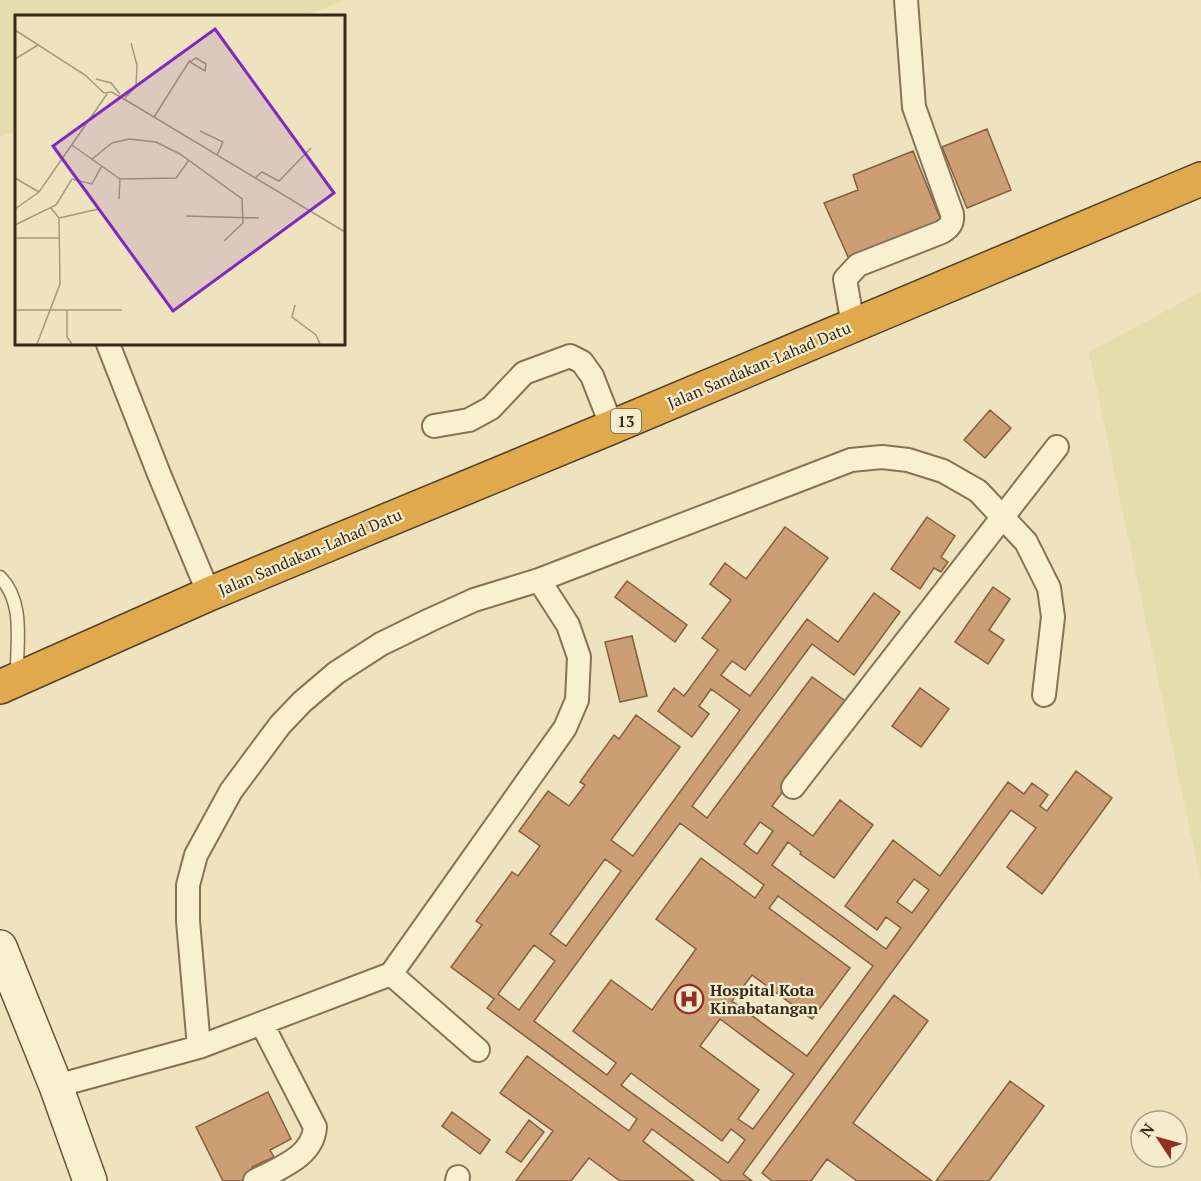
<svg xmlns="http://www.w3.org/2000/svg" width="1201" height="1181" font-family="'PT Serif',serif">
<rect width="100%" height="100%" fill="#eee3be"/>
<path fill="#e3deab" d="M0,0H345L303,16H16V131L0,137Z
M1201,292V882L1089,352Z"/>
<path fill="#cc9e73" stroke="#855e3c" stroke-width="1.5" fill-rule="evenodd" d="M987,129L1011,190L967,208L942,147Z
M913,151L942,223L849,259L824,203L858,190L853,175Z
M990,410L1011,428L985,458L964,440Z
M927,517L955,536L941,557L948,562L941,572L934,568L920,589L891,569Z
M785,527L828,558L745,670L732,661L721,675L750,696L807,619L838,642L874,593L900,612L854,675L812,644L692,806L707,818L812,677L848,703L772,806L813,836L840,800L873,825L834,878L800,854L801,852L788,842L772,865L886,949L901,928L886,917L877,930L845,906L893,840L940,876L1008,782L1024,794L1032,783L1048,795L1040,806L1047,811L1076,771L1112,798L1042,894L1007,867L1036,828L1011,810L743,1174L752,1181H722L652,1129L643,1141L694,1181H620L589,1158L571,1181H516L553,1131L500,1093L527,1056L629,1131L637,1119L487,1008L494,999L451,967L482,925L476,921L512,872L518,876L540,846L519,831L548,791L569,806L585,785L580,782L614,735L619,739L636,715L680,747L611,840L633,856L740,710L711,689L699,706L709,714L692,737L658,711L674,688L684,696L718,650L702,638L731,600L710,584L725,563L746,579ZM760,822L773,831L757,854L744,844ZM680,823L764,885L755,898L701,858L656,919L696,949L652,1010L611,980L573,1031L616,1063L607,1075L534,1021ZM605,859L621,871L566,946L550,934ZM914,879L929,890L912,913L897,902ZM778,896L873,966L807,1056L732,1001L752,975L812,1019L850,968L769,908ZM534,945L555,961L519,1010L498,994ZM720,1019L794,1074L753,1129L738,1119L759,1090L700,1046ZM631,1073L722,1141L731,1129L745,1140L728,1163L621,1085Z
M627,581L687,625L675,642L615,597Z
M993,587L1010,599L989,630L1004,640L988,664L955,642Z
M632,636L647,696L620,702L605,642Z
M920,688L949,709L921,747L892,726Z
M894,995L928,1021L853,1123L932,1181H857L827,1159L811,1181H772L762,1173Z
M1010,1081L1044,1106L989,1181H936Z
M268,1092L291,1139L270,1150L274,1157L252,1167L256,1176L245,1181H223L196,1127Z
M452,1112L490,1140L480,1154L442,1126Z
M529,1120L544,1132L521,1162L506,1152Z"/>
<g fill="none" stroke-linecap="round" stroke-linejoin="round">
<g stroke="#867357" stroke-width="15">
<path id="lane" d="M0,577C24,602 17,638 17,670"/>
</g>
<g stroke="#867357" stroke-width="26">
<path id="street" d="M853,325L845,279L858,265L942,232C950,227 953,223 952,214L914,107L906,0
M108,344L159,474L209,594
M434,426L469,420L491,408L524,373L570,356L582,362L592,376L612,427
M793,787L1057,447
M391,974L478,1050
M199,1047L188,921V885L196,855L231,791L280,725L302,702L336,673L381,644L430,620L474,600L539,580L851,460L882,457L908,460L943,471L978,491L1026,542L1049,588L1053,617L1044,695
M56,1086L199,1047L391,974L565,728L577,700L579,657L568,625L539,580
M255,1181C279,1168 313,1157 315,1127L262,1024
M457,1181L458,1177"/>
</g>
<g stroke="#67543a" stroke-width="36">
<path id="secondary" d="M0,947L56,1086L90,1181"/>
</g>
<g stroke="#53412b" stroke-width="36">
<path id="highway" d="M0,687L209,594L612,427L1201,179"/>
</g>
<use href="#lane" stroke="#f9f0d0" stroke-width="12"/>
<use href="#street" stroke="#f9f0d0" stroke-width="22"/>
<use href="#secondary" stroke="#f9f0d0" stroke-width="33"/>
<use href="#highway" stroke="#dfa94c" stroke-width="33"/>
</g>
<defs>
<g id="hospital-ring" transform="scale(1.5)"><circle r="9.5" fill="#f5eccd" stroke="#952d26" stroke-width="1.5"/><path d="M-5-5h3v3.5h4V-5h3V5h-3V1.5h-4V5h-3Z" fill="#952d26"/></g>
</defs>
<g fill-rule="evenodd">
<use href="#hospital-ring" x="689" y="999"/>
</g>
<g text-anchor="middle" dominant-baseline="central" stroke-width="4.5" stroke-linejoin="round" paint-order="stroke">
<rect fill="#f5eccd" stroke="#6f6450" stroke-width="1.5" x="611" y="409" width="30" height="24" rx="4.5"/>
<g font-size="15" font-weight="bold" fill="#35291b">
<text x="626" y="421">13</text>
</g>
<g font-size="16" fill="#35291b" stroke="#f5eccd">
<text transform="translate(759 365) rotate(-23)">Jalan Sandakan-Lahad Datu</text>
<text transform="translate(310 552) rotate(-23)">Jalan Sandakan-Lahad Datu</text>
</g>
<g font-size="16" font-weight="bold" fill="#35291b" stroke="#f5eccd" text-anchor="start">
<text x="710" y="990">Hospital Kota<tspan x="710" dy="18">Kinabatangan</tspan></text>
</g>
</g>
<g transform="translate(15 15)">
<rect width="330" height="330" fill="#eee3be"/>
<path fill="none" stroke="#a4997d" stroke-width="1.5" d="M0,15L70,60L89,78L97,77L114,87L330,217M181,43L191,49L190,56L175,47ZM0,44L23,30M81,64L96,68L105,79M110,83L121,71L122,50L116,28M139,102L175,45M185,116L208,127L202,140M57,130L105,164L161,163L174,145M76,145L97,128L114,124L141,127L165,139L227,184L228,208L209,226M0,163L24,177M240,163L247,157L264,166L296,133M104,184L105,164M0,194L24,177L92,79M171,201L244,203M44,203L84,194M0,210L41,190L57,164L77,169L86,152M0,223H44M280,290L277,302L301,320L305,329M0,295H107M52,296V322L57,329M22,329L45,269L44,203L36,193"/>
<path fill="#7b2cbf" fill-opacity="0.15" stroke="#7b2cbf" stroke-width="3" d="M200,14L319,178L158,296L38,131Z"/>
<rect width="330" height="330" fill="none" stroke="#35291b" stroke-width="3"/>
</g>
<g transform="translate(1159 1139) rotate(306)"><circle r="28" fill="#f5eccd" stroke="#a89e86" stroke-width="1.5"/>
<path d="M0-4.5L10 22L0 15L-10 22Z" fill="#952d26"/>
<text y="-9" font-size="16" font-weight="bold" text-anchor="middle" fill="#35291b">N</text>
</g>
</svg>
